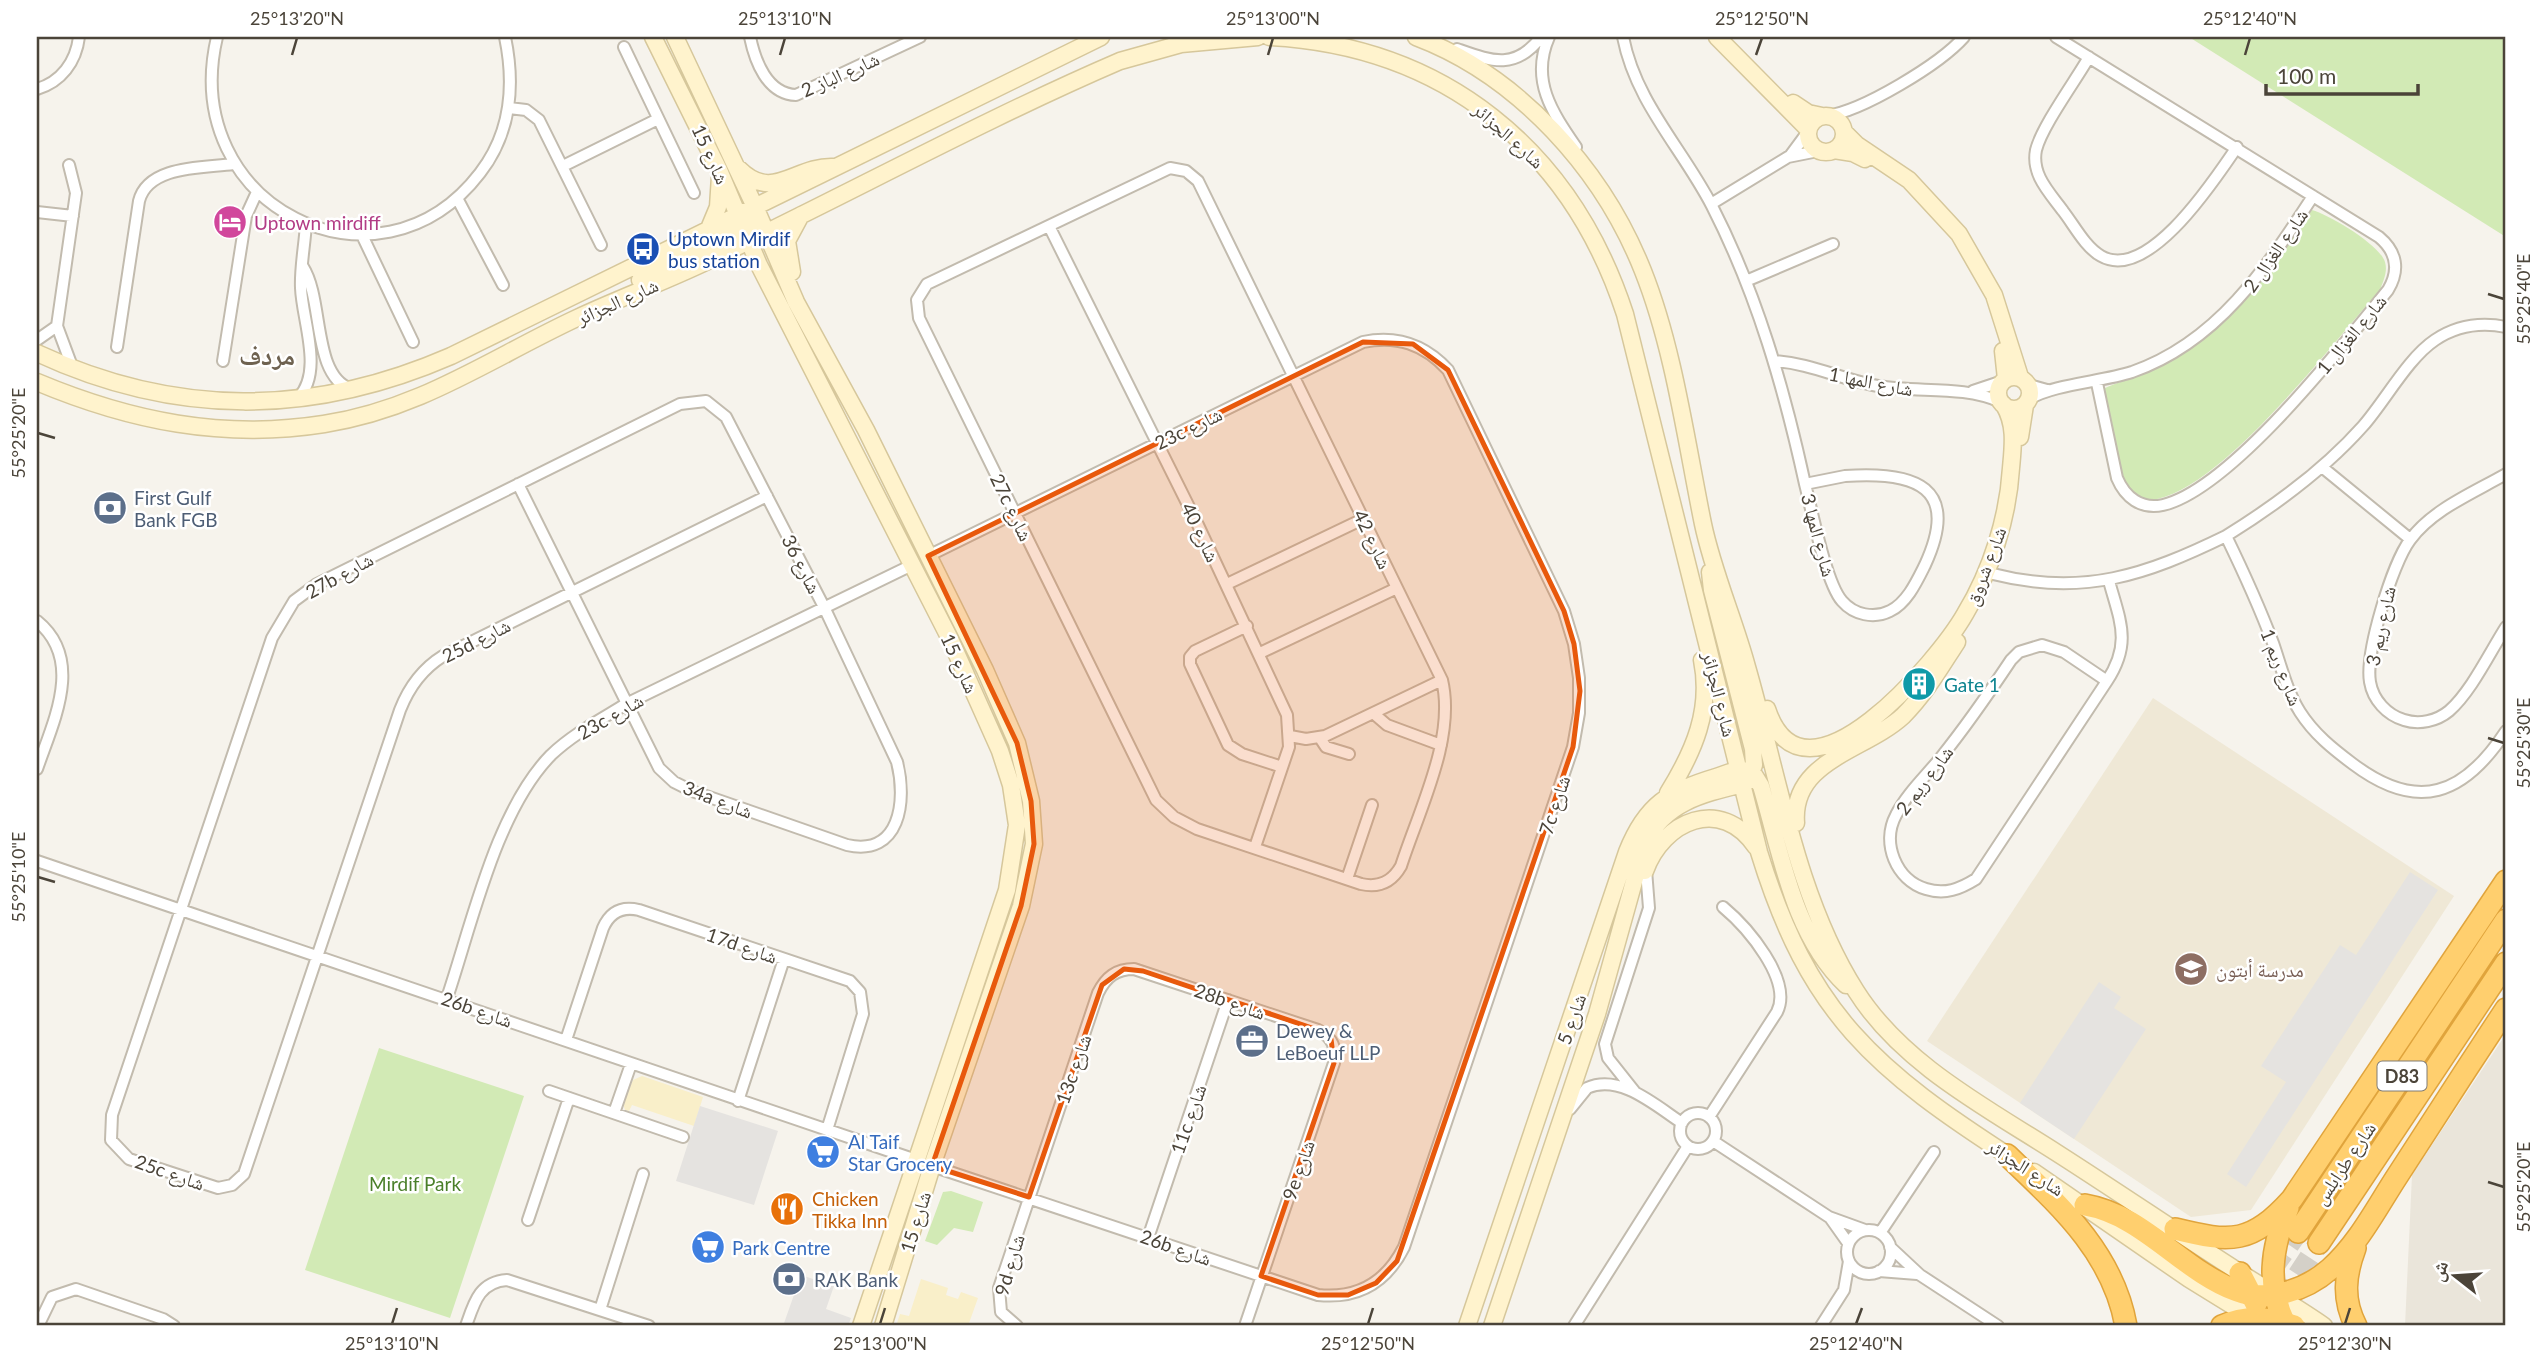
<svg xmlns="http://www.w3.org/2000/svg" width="2543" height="1363" font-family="Lato,'Noto Naskh Arabic',sans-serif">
<rect width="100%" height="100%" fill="#f6f3ec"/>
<path fill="#eae5da" d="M2506,1034V1326H2405L2412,1175Z"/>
<path fill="#efe8d6" d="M2153,698L2454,896L2251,1210L2191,1217L1927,1041Z"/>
<path fill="#d2eab5" d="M2189,37H2506V237Z
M2312,210C2330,215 2380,245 2385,262C2388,272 2383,281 2380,290C2333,342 2219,494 2150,500C2139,501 2130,494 2121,488L2103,389C2119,381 2138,378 2153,370C2221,333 2265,277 2304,213Z
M379,1048L524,1096L450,1318L305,1270Z
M951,1191L983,1202L973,1232L954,1228L937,1245L925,1241L943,1192Z"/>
<path fill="#f9efc9" d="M642,1076L703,1097L694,1126L632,1105L629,1111L625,1110L623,1103L633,1080Z
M921,1279L948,1288L946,1295L958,1299L961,1292L978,1298L968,1326H896L900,1314L909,1316Z"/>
<path fill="#e5e3e0" d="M2410,872L2438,890L2246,1187L2227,1174L2286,1082L2261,1066L2340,945L2356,955Z
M2099,982L2121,997L2114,1008L2146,1029L2074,1139L2020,1103Z
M700,1106L778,1131L754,1205L676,1181Z
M801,1275L834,1286L826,1309L851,1318L848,1326H783Z"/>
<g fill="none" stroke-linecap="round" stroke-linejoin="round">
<path stroke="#d4d0c8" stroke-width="21" stroke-dasharray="21 10" stroke-linecap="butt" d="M2271,1270L2298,1232
M2281,1301L2319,1243"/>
<g stroke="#c2bbae" stroke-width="14">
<path id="street" d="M217,37C177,206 378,306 480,173C511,133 515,85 505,37
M750,37C755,61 767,94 796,95L920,37
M1549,37C1530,80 1552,112 1576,147
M1623,37C1636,103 1682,148 1712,206C1757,294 1784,388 1805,484
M2056,37L2379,237C2397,252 2400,270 2388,290C2343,345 2231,489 2163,505C2141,510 2125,497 2117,478L2097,383
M624,47L694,193
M1457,49C1491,61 1515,71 1541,37
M2089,57C2076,80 2042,126 2036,150C2031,175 2050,193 2063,211C2074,225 2085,247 2101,256C2148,283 2215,179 2237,147
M37,89C61,82 76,62 79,37
M509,108L526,110L539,120L601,245
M1826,116C1863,111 1940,64 1964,37
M1790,156L1807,133
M69,165L76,193L57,326L73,369
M563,166L658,119
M1170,168L1186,171L1198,181L1442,680C1456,738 1419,810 1401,866C1392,882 1379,888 1361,884L1197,829L1174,817L1156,800L919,318L917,300L927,284Z
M457,198L503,285
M1711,204L1788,157L1818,151
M37,212L73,216
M1049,226L1198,525L1287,715L1289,747L1255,847
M361,233L413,342
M303,267C324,300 312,376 351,389
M1746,281L1833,244
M2506,327C2481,322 2456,326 2435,340C2408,358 2385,401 2363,426C2324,470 2276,505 2226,536C2243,571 2259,606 2273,643C2281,666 2287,692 2300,712C2314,734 2333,749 2353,764C2418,813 2464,795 2506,731
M37,340L57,326
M117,347L139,201C148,165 204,168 233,164
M223,361L246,216L257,192
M1774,361C1810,363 1843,380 1878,386C1919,393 1962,385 2001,402
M2029,385L2047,390
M1973,391L2003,381
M298,398C324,372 302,320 301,288C300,267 305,244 306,223
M2029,399C2055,384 2101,382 2132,372C2218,342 2266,268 2313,196
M2322,467L2410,539
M2506,474C2473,493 2433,509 2410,540C2392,564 2365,653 2370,682C2373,700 2387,715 2404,720C2419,725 2437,721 2449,711C2471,692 2490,652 2506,627
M1845,476C1916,471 1961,487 1925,565C1917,581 1907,603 1890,611C1874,619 1854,615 1842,601C1826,583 1812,511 1805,484Z
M518,484L659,768L674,782L692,791L847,845C900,857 907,801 897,762L824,607L726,417L706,401L680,404L317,584L294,601L272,638L112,1115L111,1140L129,1159L218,1188L232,1185L244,1174L400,710C409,687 422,669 443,656L767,496
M928,556L1363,342C1397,335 1424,344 1448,370L1564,611L1574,644L1579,678V713L1573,747L1404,1247C1386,1283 1357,1299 1318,1295L932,1166
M1993,574C2083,597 2146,575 2226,536
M1227,584L1363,519
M37,621C85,660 53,722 37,769
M1247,626L1195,651L1190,657V664L1228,745L1242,754L1282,767
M2042,645L2064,652L2107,681L1976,879C1960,889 1945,895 1926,889C1896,880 1881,843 1896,815C1907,793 1927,775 1942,756C1967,725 1989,693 2011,660L2019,652Z
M1260,653L1397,588
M2107,681C2132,643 2120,621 2109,581
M1373,713L1387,725L1441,745
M1290,736L1306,739L1325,736L1442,680
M1320,738L1326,747L1349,754
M37,861L916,1160
M1347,879L1372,805
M447,998C472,924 496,811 551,755C573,734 600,720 626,704L912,565
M566,1040L603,928C610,912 622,906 639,910L850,981L860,992L863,1014L827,1130
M549,1091L683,1137
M1635,1092L1608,1058L1605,1044L1649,908L1646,870
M738,1101L784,959
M1570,1109L1587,1088C1620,1073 1656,1106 1682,1123
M614,1113L631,1064
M1680 1131a18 18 0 1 1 36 0a18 18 0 1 1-36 0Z
M1709,1117L1777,1012C1793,980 1747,927 1723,907
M1713,1141L1829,1217L1865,1230
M1831,1219L1848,1243
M528,1220L569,1098
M1847 1252a22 22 0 1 1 44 0a22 22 0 1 1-44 0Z
M1880,1233L1934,1152
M1148,1238L1228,1000
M1890,1247L1920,1275L1998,1326
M1879,1271L1917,1274
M600,1310L643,1174
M38,1326L52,1297L76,1289L163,1319L174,1326
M466,1326C474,1303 479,1282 507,1280L649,1326
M1017,1326L1001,1312L999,1288L1098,993C1106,977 1116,969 1134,969L1318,1030C1332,1037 1337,1047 1334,1063L1245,1326
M1574,1326L1688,1146
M1821,1326L1844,1290L1849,1261"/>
</g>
<g stroke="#d6c79b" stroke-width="19">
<path id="secondary" d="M653,37L719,170L759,265L950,639L1000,751L1011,785L1017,825L1007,890L861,1326
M675,37L756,209L796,302L866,430L985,670L1017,743L1031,801L1034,844L1021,906L932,1166L883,1326
M1269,37C1444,46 1571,149 1625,314L1759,852C1809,1015 1875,1070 2015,1160
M1416,37C1519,76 1603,170 1643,271C1674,349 1686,441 1703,524C1713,572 1734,619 1747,667C1778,774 1796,897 1856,991C1902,1064 1987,1108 2057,1153C2118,1192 2178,1233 2239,1272C2267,1290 2297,1307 2324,1326
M1717,37L1808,129
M1793,103L1808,113L1822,116
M1808 134a18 18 0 1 1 36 0a18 18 0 1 1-36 0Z
M1844,132L1857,145L1909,180L1959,234L1994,295L2020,377
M1834,150L1853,153L1865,159
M739,169C773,203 795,165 834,167
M708,231L718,207L720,176
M792,272L787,241L801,215
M640,280L750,223
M2003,351L2006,379
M37,353C175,417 311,417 451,356L1101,37
M1998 393a16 16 0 1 1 32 0a16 16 0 1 1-32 0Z
M37,382C130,421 223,440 324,424C421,409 491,358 577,318C624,296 672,279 718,256C852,192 983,120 1120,61L1181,44L1258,37
M2020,437L2025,405
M1710,572L1712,590L1753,749L1754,765L1748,781
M1767,709C1804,822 1940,658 1965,614C1991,571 2008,518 2011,468C2013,446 2016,425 2004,405
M1668,793C1694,751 1712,710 1702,660
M1796,823C1791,760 1865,751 1903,716C1925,694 1940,668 1957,642
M1645,871C1663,821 1721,795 1756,847
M2034,1172L2189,1279L2257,1321
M1467,1326L1627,852C1646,804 1669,791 1716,777C1729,773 1740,766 1753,773L1761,786C1781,852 1793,935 1846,985
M1492,1326L1597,1014L1645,842C1666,802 1702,794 1743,784"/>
</g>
<g stroke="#e0a43c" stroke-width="24">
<path id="highway" d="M2007,1155C2058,1204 2113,1252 2126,1326
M2085,1205C2144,1215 2182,1271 2237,1291C2268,1303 2306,1290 2330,1269C2358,1244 2376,1209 2396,1178C2432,1122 2469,1065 2506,1009
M2175,1229C2232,1243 2251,1244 2292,1199L2506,881
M2298,1232L2506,920
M2319,1243L2506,963
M2355,1248C2345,1275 2342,1299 2356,1326
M2240,1273L2256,1304
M2222,1326C2246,1315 2269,1317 2294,1326
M2286,1326C2266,1286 2271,1248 2288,1208"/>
</g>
<use href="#street" stroke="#fff" stroke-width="10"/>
<use href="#secondary" stroke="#fff3cd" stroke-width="16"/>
<use href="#highway" stroke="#ffcf6e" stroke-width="21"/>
</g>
<path fill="#e8590c" fill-opacity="0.2" stroke="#e8590c" stroke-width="5" stroke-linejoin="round" d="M1363,342L1413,344L1448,370L1564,611L1574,644L1580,691L1573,747L1397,1261L1376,1283L1348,1295H1318L1261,1276L1334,1063L1331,1039L1318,1030L1143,971L1124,969L1102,985L1029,1197L932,1166L1021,906L1034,844L1031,801L1017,743L928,556Z"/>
<path fill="none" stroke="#4b4439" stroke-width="2.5" d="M292,55L297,38M780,55L785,38M1268,55L1273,38M1756,55L1762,38M2245,55L2250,38M2488,294L2504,299M38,433L55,438M2488,738L2504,743M38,877L55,882M2488,1182L2504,1187M392,1324L397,1308M880,1324L885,1308M1368,1324L1373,1308M1856,1324L1862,1308M2345,1324L2350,1308"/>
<defs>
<g id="hotel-disc" transform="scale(1.75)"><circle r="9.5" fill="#d1479c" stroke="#fff"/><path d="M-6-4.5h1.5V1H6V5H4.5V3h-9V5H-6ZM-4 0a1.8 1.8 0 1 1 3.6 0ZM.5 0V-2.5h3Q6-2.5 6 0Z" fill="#fff"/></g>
<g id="bus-disc" transform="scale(1.75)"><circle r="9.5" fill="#1a4fb4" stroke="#fff"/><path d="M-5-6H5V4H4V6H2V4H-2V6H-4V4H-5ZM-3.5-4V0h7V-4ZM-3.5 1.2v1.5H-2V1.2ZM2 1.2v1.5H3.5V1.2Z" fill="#fff"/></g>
<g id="bank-disc" transform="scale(1.75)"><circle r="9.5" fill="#5c6f8a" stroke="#fff"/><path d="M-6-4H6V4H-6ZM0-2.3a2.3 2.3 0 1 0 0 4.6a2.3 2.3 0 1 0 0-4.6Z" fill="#fff"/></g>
<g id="building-disc" transform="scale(1.75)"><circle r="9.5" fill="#0f9aa8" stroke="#fff"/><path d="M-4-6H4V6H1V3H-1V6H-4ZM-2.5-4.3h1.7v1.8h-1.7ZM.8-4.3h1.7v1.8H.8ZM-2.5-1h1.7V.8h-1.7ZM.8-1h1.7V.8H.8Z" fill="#fff"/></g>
<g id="school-disc" transform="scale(1.75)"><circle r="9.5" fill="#8d6e63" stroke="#fff"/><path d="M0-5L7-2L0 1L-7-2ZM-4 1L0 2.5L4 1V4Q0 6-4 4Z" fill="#fff"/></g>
<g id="office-disc" transform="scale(1.75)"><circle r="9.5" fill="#5c6f8a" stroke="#fff"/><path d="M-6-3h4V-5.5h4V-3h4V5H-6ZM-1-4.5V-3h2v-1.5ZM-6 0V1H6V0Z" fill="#fff"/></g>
<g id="supermarket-disc" transform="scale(1.75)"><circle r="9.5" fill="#3f7fe0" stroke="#fff"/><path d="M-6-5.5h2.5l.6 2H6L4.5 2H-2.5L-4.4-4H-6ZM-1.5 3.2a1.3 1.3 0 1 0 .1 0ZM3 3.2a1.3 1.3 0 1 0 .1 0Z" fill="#fff"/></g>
<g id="restaurant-disc" transform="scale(1.75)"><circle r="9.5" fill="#e8710a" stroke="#fff"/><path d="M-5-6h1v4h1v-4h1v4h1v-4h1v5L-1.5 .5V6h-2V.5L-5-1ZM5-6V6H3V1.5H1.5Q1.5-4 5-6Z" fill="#fff"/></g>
</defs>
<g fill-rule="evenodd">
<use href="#hotel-disc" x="230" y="222"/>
<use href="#bus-disc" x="643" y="249"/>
<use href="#bank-disc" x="110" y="508"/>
<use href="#building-disc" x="1919" y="684"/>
<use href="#school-disc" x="2191" y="969"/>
<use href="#office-disc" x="1252" y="1041"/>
<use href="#supermarket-disc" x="823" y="1152"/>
<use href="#restaurant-disc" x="787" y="1209"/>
<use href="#supermarket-disc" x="708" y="1247"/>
<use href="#bank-disc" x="789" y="1279"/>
</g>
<g text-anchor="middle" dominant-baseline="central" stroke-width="5" stroke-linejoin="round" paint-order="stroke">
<rect fill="#fff" stroke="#817c74" stroke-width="2" x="2377.5" y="1061.5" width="49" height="29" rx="5"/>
<g font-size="18" font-weight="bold" fill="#4b4439">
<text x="2402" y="1076">D83</text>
</g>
<g font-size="19" fill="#4b4439" stroke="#fff">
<text transform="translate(840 74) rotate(-24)">شارع الباز 2</text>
<text transform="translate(1509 135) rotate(42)">شارع الجزائر</text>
<text transform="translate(711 154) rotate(65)">شارع 15</text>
<text transform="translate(2275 250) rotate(-55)">شارع الغزال 2</text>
<text transform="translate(617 301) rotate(-24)">شارع الجزائر</text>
<text transform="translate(2351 334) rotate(-50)">شارع الغزال 1</text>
<text transform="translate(1871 381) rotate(11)">شارع المها 1</text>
<text transform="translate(1188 428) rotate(-26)">23c شارع</text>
<text transform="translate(1012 507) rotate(64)">27c شارع</text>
<text transform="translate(1201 532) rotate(64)">شارع 40</text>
<text transform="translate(1819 535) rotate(75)">شارع المها 3</text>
<text transform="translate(1373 539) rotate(64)">شارع 42</text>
<text transform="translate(802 564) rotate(63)">شارع 36</text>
<text transform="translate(1985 566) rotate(-69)">شارع شروق</text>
<text transform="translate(339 575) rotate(-29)">27b شارع</text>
<text transform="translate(2380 626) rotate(-78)">شارع ريم 3</text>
<text transform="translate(476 640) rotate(-27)">25d شارع</text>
<text transform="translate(960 663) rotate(65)">شارع 15</text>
<text transform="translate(2282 667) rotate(68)">شارع ريم 1</text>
<text transform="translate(1720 694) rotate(76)">شارع الجزائر</text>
<text transform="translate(610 716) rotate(-30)">23c شارع</text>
<text transform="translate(1924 780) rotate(-53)">شارع ريم 2</text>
<text transform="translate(718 799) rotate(21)">34a شارع</text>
<text transform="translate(1554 805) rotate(-72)">7c شارع</text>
<text transform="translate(742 945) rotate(19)">17d شارع</text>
<text transform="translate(1230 1001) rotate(19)">28b شارع</text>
<text transform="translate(477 1009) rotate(19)">26b شارع</text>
<text transform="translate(1571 1019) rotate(-71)">شارع 5</text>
<text transform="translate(1073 1069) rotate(-71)">13c شارع</text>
<text transform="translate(1188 1119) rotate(-71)">11c شارع</text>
<text transform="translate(2344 1163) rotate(-56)">شارع طرابلس</text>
<text transform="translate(2026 1167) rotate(33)">شارع الجزائر</text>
<text transform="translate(1298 1170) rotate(-71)">9e شارع</text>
<text transform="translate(170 1172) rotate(19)">25c شارع</text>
<text transform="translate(915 1222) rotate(-73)">شارع 15</text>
<text transform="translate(1176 1247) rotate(19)">26b شارع</text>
<text transform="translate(1009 1265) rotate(-74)">9d شارع</text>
</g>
<g font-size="19" fill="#b23c85" stroke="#fff" text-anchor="start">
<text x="254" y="222">Uptown mirdiff</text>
</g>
<g font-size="19" fill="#164399" stroke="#fff" text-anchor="start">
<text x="668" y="238">Uptown Mirdif<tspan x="668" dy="22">bus station</tspan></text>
</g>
<g font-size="19" fill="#4e5e75" stroke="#fff" text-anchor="start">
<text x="134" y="497">First Gulf<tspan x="134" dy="22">Bank FGB</tspan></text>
<text x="1276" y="1030">Dewey &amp;<tspan x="1276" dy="22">LeBoeuf LLP</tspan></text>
<text x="814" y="1279">RAK Bank</text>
</g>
<g font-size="19" fill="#0d838f" stroke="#fff" text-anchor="start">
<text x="1944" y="684">Gate 1</text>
</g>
<g font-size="19" fill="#785e54" stroke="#fff" text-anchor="start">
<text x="2216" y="969">مدرسة أبتون</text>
</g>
<g font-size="19" fill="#366cbe" stroke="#fff" text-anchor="start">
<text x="848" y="1141">Al Taif<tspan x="848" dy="22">Star Grocery</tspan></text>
<text x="732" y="1247">Park Centre</text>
</g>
<g font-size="19" fill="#4a7f2a" stroke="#fff">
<text x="415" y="1183">Mirdif Park</text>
</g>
<g font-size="19" fill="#c56008" stroke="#fff" text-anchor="start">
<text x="812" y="1198">Chicken<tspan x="812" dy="22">Tikka Inn</tspan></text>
</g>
<g font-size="26" font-weight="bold" fill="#6e6250" stroke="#fff">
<text x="267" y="355">مردف</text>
</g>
</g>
<rect width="2543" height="1363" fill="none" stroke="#ffffff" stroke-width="77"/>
<g transform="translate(2455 1276) rotate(287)" stroke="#ffffff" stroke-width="5" paint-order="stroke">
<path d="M0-5L12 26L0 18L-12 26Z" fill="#4b4439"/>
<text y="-10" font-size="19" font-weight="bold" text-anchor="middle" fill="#4b4439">ش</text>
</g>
<path d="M2266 84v10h152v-10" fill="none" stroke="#4b4439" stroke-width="3.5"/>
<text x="2277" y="84" font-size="21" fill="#4b4439" stroke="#ffffff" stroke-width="5" paint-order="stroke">100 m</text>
<rect x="38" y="38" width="2466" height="1286" fill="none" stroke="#4b4439" stroke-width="2.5"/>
<g font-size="18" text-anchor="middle" fill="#4b4439">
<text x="297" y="25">25°13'20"N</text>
<text x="785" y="25">25°13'10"N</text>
<text x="1273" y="25">25°13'00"N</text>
<text x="1762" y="25">25°12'50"N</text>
<text x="2250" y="25">25°12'40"N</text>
<text transform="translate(2524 299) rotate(-90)" y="6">55°25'40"E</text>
<text transform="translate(19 433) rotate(-90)" y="6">55°25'20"E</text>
<text transform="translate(2524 743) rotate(-90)" y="6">55°25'30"E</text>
<text transform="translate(19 877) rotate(-90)" y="6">55°25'10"E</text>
<text transform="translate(2524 1187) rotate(-90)" y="6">55°25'20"E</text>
<text x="392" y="1350">25°13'10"N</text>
<text x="880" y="1350">25°13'00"N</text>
<text x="1368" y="1350">25°12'50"N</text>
<text x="1856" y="1350">25°12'40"N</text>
<text x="2345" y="1350">25°12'30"N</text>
</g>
</svg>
